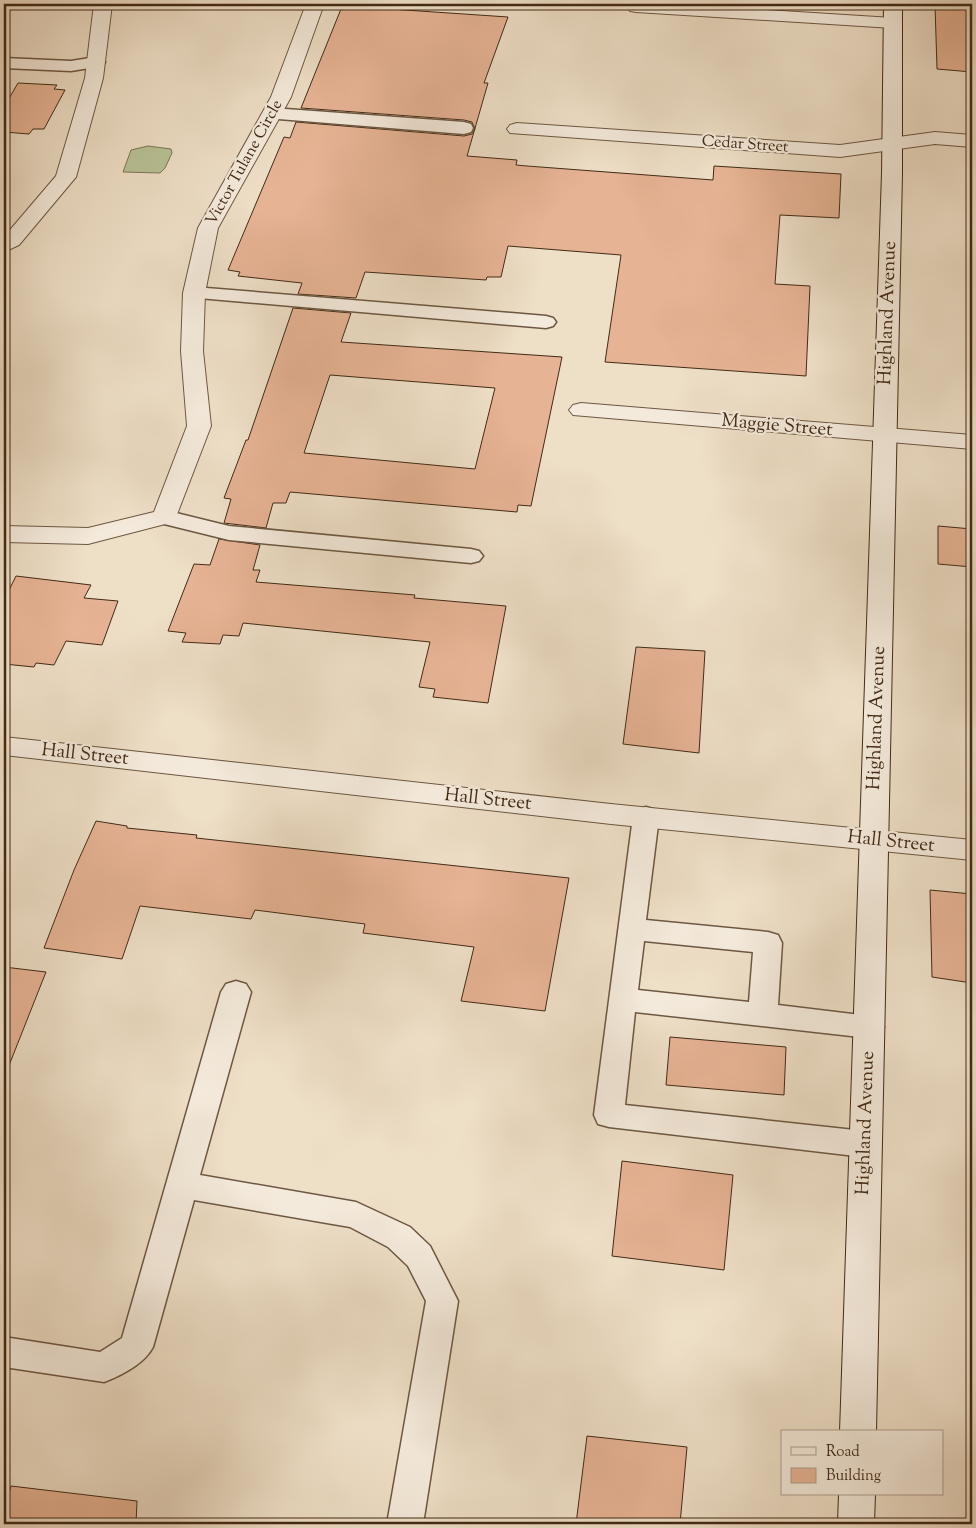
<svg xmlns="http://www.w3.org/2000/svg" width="976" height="1528" font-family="'Sorts Mill Goudy',serif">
<rect width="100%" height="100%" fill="#eedfc7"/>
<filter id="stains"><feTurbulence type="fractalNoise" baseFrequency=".004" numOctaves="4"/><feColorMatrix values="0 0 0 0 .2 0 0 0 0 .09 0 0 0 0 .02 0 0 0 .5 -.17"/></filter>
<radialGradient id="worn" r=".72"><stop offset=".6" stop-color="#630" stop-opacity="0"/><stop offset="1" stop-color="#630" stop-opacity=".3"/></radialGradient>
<path fill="#b8c296" stroke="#7d7656" d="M148,146L171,149L172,153L165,168L160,173L123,172L131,150Z"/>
<path fill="#e6b394" stroke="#422a15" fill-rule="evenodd" d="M343,4H392L390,9L508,17L484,83H488L467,156L517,160L516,165L527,166L713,180L714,166L841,174L839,218L780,215L775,284L810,286L806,376L605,362L621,255L508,246L501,277H487L486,280L365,272L356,298L298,294L302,283L238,276L240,272L228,270L284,137L290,138L296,122L464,136L472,134L475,129L472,122L464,120L301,108Z
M935,5L972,7V72L937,69Z
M18,83L57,85L54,89L65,90L44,129H33L29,134L4,132V107Z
M293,308L351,313L341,342L562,357L531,506L518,505L517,512L290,492L286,503H273L266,528L224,523L231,499L224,498L246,440H248ZM330,375L495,388L475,469L304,453Z
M938,526L972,529V567L938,564Z
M219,539L260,545L253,570H260L256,582L415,595L414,598L506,606L488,703L433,697L435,689L419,687L430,642L243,623L239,636L223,635L220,644L182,642L186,633L168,631L194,564L210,565Z
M16,576L91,585L84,598L118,601L102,645L66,641L54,665L36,663L34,667L4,664V600Z
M636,647L705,651L699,753L623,744Z
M96,821L127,826V828L197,835L196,838L569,878L545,1011L461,1001L474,947L363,933L365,924L255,910L251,919L140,906L122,959L44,948L74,870Z
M930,890L972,894V983L932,977Z
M4,967L46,972L6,1073H4Z
M670,1037L786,1047L784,1095L666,1085Z
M622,1161L733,1175L724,1270L612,1256Z
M587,1436L687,1447L680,1524H576Z
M11,1486L137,1501L136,1524H4V1510Z"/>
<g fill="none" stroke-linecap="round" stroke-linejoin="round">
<g stroke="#6d5742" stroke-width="3">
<path id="service" d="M96,57L102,58L105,62L102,66L71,71L4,68V58L71,61Z
M272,108L464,122L471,124L473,128L471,132L464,134L266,118L263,114L266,110Z
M194,287L546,316L553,318L556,322L553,326L546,328L187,297L184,293L187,289Z
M164,510L229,526L471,549L479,551L483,556L479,561L471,563L229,540L156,522L152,517L156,512Z
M646,807L656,810L659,817L646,920L768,932L778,935L782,943L778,1005L869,1016L879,1019L884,1027L879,1035L869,1038L635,1012L625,1105L864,1131L875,1135L879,1144L875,1153L864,1157L609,1127L598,1124L594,1115L633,817L636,810ZM644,941L753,952L749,1002L638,990Z
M236,981L246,984L251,992L200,1175L356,1202L410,1227L430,1246L458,1301L423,1524H387L426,1301L408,1266L388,1247L350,1227L194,1200L153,1347C144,1364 122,1375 104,1382L4,1367V1337L100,1352L122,1338L221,992L226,984Z"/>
</g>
<g stroke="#6d5742" stroke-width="2">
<path id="minor" d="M94,4H112L103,78L76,177L19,245L4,252V237L56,176L85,78Z
M306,4H324L291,97L218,228L205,293L203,351L211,426L176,517L173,522L88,544L4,542V526L88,528L154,512L187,426L181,351L183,293L198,228L271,97Z
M629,4H670L893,18L899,19L902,23L899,27L893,28L636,12L630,11L627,7Z
M517,123L840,145L935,132L972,135V147L935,144L840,157L510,133L507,129L510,125Z
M581,403L972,435V449L573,415L569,410L573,405Z
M4,737L611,804L972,840V860L611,824L4,755Z"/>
</g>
<g stroke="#422a15" stroke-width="2">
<path id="secondary" d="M884,4H902V173L876,1432H840L882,173Z
M839,1494H875L874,1524H838Z"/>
</g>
<use href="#service" fill="#f4eadb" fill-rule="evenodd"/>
<use href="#minor" fill="#f4eadb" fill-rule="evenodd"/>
<use href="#secondary" fill="#f4eadb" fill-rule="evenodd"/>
</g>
<g text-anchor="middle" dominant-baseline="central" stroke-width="4.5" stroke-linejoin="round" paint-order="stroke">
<g font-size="16" fill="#422a15" stroke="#f4eadb">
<text transform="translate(745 145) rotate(4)">Cedar Street</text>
<text transform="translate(245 163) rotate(-61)">Victor Tulane Circle</text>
</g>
<g font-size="19" fill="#422a15" stroke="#f4eadb">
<text transform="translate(888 313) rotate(-88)">Highland Avenue</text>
<text transform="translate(777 426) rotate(5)">Maggie Street</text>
<text transform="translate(877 718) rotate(-88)">Highland Avenue</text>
<text transform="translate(85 755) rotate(6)">Hall Street</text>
<text transform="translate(488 800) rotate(6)">Hall Street</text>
<text transform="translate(891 842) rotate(6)">Hall Street</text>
<text transform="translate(866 1123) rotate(-88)">Highland Avenue</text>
</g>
</g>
<rect width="976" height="1528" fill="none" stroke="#eedfc7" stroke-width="20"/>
<rect x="5" y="5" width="966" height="1518" fill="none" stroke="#422a15" stroke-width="2.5"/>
<rect x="10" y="10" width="956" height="1508" fill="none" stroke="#422a15"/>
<rect x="781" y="1430" width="162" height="65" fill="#f4eadb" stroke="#ad9d8c"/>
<rect x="791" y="1447" width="25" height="8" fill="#f4eadb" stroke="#ad9d8c"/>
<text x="826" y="1456" font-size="15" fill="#422a15">Road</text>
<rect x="791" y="1468" width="25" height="15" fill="#e6b394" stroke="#ad9d8c"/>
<text x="826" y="1480" font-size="15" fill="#422a15">Building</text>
<rect width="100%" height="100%" filter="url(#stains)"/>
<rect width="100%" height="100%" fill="url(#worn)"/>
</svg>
